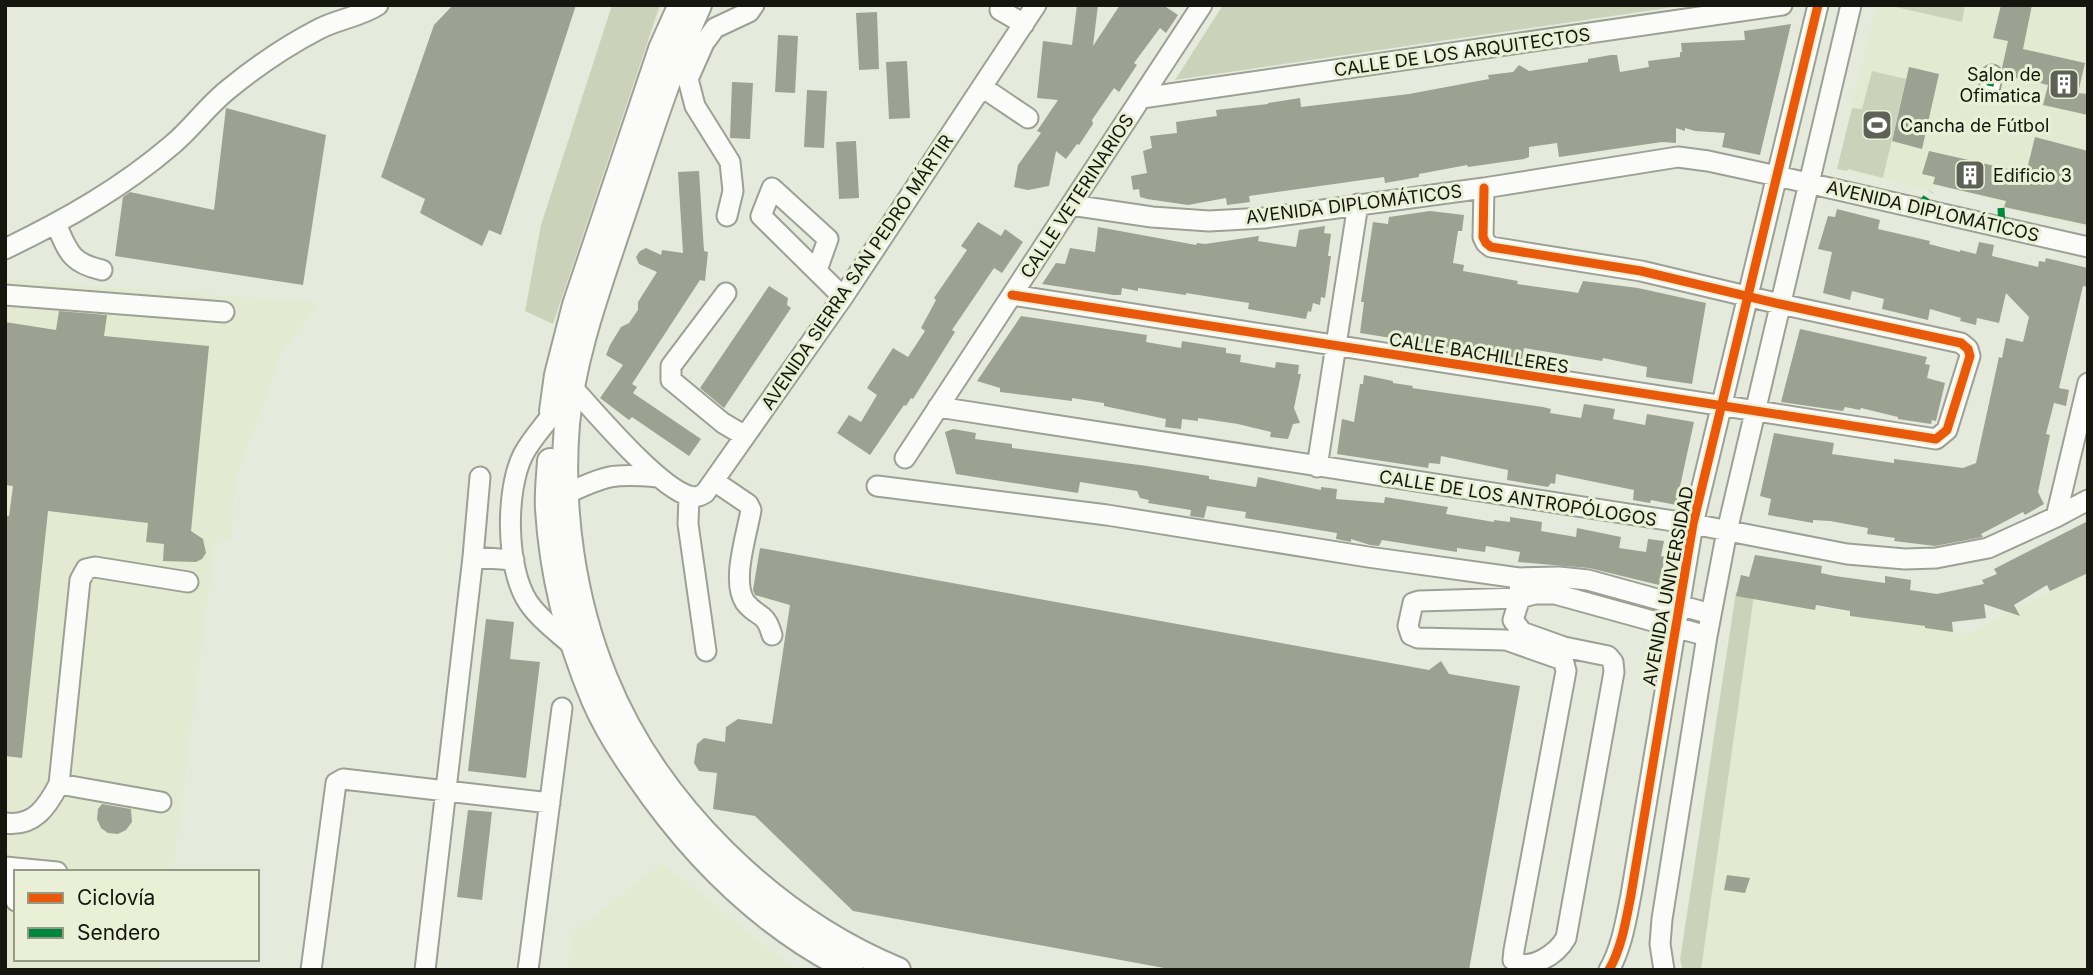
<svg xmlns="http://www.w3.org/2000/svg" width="2093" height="975" font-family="Inter,sans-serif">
<rect width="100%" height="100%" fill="#e6eadc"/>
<path fill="#e4ead1" d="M1876,5H2088V228L2001,208L1995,200L1937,186L1930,191L1837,169Z
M5,279L319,303L276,361L274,377L235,481L231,544L216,534L173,872H16V959H159L157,970H5Z
M2088,572V970H1701L1754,595L1968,634Z
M662,863L796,970H568L571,934Z"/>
<path fill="#ccd2b9" d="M612,5H660L553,324L525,311L541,225Z
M1223,5H1687L1175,80Z
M1887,5H1965L1962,22Z
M1872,71L1906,79L1883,178L1848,169L1847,171L1837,169L1852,108L1862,109Z
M1736,592L1754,595L1701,970H1683L1680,960Z"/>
<path fill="#9da191" d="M453,5H576L501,235L489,230L482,246L420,213L425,199L381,177L434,25Z
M1077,5H1098L1093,46L1120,5H1163L1178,15L1166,33L1160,28L1134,63L1137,65L1119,92L1114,88L1092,120L1093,124L1079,145L1077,144L1066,159L1056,151L1049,186L1028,190L1014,187L1018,165L1041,133L1037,131L1058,100L1037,98L1043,41L1072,45Z
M2001,5H2032L2023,49L2085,63L2078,93L2088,94V115L2043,105L2048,85L2004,75L2002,68L2008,41L1993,38Z
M877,12L879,69L859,70L856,13Z
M1791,24L1760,155L1722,147L1725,133L1695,131L1685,128V131L1676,128V143L1662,142L1559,157L1557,143L1529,147V157L1524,159L1468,167L1467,165L1419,174V177L1385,183L1384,177L1249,196L1250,202L1227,205L1226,198L1188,205L1147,199L1140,197L1139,189L1133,190L1131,176L1147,173L1143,151L1152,148L1150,136L1177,133L1176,122L1217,116L1216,110L1268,104V103L1300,98L1301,107L1409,94L1489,79L1488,75L1513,72L1519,65L1529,71L1588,62V59L1611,55H1617L1620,72L1649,67L1648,61L1680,57V52H1682L1681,43L1745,40L1744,31Z
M778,35L798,36L795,93L775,92Z
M907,61L910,118L889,119L886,62Z
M1909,67L1939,74L1922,149L1892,141Z
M732,82L753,83L750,139L730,138Z
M807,90L827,91L824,148L804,147Z
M226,108L326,135L303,285L115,256L123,197L130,192L214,210Z
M2035,137L2088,151V225L2004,207L2006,201L1933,184L1935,177L1922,174L1929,151L2026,173Z
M856,141L859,198L839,199L836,142Z
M699,171L704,251L708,252L705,281L700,280L632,384L637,387L633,393L701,439L689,456L632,417L629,420L600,398L623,365L606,355L610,345L621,327L629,323L638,310V302L657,272L639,264L636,257L640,251L646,248L661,255L662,250L683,253L678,172Z
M1837,209L1880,220L1878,229L1930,241L1929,244L1960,252V250L1976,254L1979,242L1994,245L1992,256L2038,267L2039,261L2045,262L2046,258L2088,268V287L2083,286L2059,388L2069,390L2066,406L2054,403L2046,434L2050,435L2038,492L2044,504L2025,515L2023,512L1981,534L1983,537L1935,546L1894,541L1895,538L1867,534L1868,528L1830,521L1813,520V523L1768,515L1771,499L1760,496L1774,433L1834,443L1832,454L1894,463V459L1963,468L1976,463L1999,357L2002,358L2006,338L2023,342L2029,317L2006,293L1999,323L1977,318L1976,325L1960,321L1961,318L1930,309L1928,320L1882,309L1884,299L1852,291L1850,300L1823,293L1832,252L1818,249L1828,216L1835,217Z
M1430,211L1464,215L1462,231H1458L1453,263L1464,265L1463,271L1518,281L1517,284L1573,292L1578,293L1583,281L1638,288L1706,303L1692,384L1646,377L1647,367L1603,358L1602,361L1524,348L1522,359L1360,333L1364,302H1361L1373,222L1388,224L1389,217Z
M978,222L1001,236L1005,229L1023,242L1002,273L994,268L952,330L955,332L913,399L911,398L906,406L904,405L870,455L837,433L849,415L861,422L877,395L867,388L893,348L908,357L925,331L921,328L936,300L934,298L967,250L961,246Z
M1325,226L1324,233L1331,234L1328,256H1331L1325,298L1321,297L1320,305L1313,303L1311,312L1308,311L1306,319L1248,309L1249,303L1186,293V295L1138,288V291L1122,288L1121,295H1114L1042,284L1056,263L1065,264L1070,248L1095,252L1098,227L1196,245L1197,243L1205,244L1259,236L1258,241L1296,247L1299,230Z
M769,286L788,298L787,305L791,308L724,408L700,388Z
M59,311L107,315L104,336L209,346L191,531L203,539L206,553L202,559L196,562L163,561L164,544L146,542L148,523L48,511L22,758L5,756V516H9L13,486L5,485V322L56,330Z
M1021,316L1147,335L1146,342L1181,348L1182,341L1226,348V353L1241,355L1240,362L1275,368L1276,362L1299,365L1298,374H1301L1294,408L1300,423L1293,424L1288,439L1270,437L1271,432L1238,424L1198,418V421L1182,419L1181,429L1165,427L1166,419L1104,406V403L1072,398V401L1000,392V388L977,381Z
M1800,329L1927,357L1925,364L1930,365L1927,378L1945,383L1936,421L1932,420L1931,424L1898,419V417L1861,408L1860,410L1845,407L1843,411L1781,402Z
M1364,375L1393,381V383L1413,386L1412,388L1543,407L1551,409L1550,413L1581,418L1584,404L1615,409L1613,419L1645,425L1647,414L1694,422L1676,505L1651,500L1650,503L1633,500L1634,490L1556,474L1555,484L1551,483L1548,487L1507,480L1508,470L1441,456L1440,464L1429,463L1428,468L1337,454L1342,419L1354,422L1360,384H1363Z
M953,429L976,433L975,439L1012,444V448L1147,466L1209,476V479L1256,487L1258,477L1321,490V487L1337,489L1336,499L1384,503L1385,497L1448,507L1446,514L1494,522V520L1510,522V517L1542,522L1541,531L1576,537L1577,528L1621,537L1619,548L1646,552L1648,539L1664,541L1661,556L1665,557L1659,585L1589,568L1518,562L1520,552L1486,546L1485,552L1457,548V552L1382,540L1379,546L1370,545L1351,539V542L1336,539L1337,533L1245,518L1246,512L1207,506L1204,518L1190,516L1191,510L1148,503L1149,500L1140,498L1137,491L1080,482L1078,493L956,474L945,432Z
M2088,521V573L2050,591L2047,585L2014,605L2020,616L1984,604L1986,618L1952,622L1953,632L1925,628V626L1850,616V611L1816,605L1815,610L1736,596L1741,575L1749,577L1755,555L1822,566L1821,573L1835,576L1885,583V576L1911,580L1910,590L1937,594L1984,584L1982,580L1997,574L1994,569Z
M760,548L1429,670L1441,661L1449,674L1520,686L1469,970H1175L853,911L755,816L713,809L717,773L699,771L694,763L697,744L704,738L725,742L726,727L738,719L772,724L790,605L755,595L753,590Z
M486,619L514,622L510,659L540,662L526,778L468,771Z
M102,804L131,809L132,822L126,830L118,834L108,833L101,828L97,819L98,809Z
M468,810L492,812L482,900L457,897Z
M1727,875L1750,878L1745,893L1724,890Z"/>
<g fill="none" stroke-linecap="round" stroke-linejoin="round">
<g stroke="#9da094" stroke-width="23">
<path id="minor" d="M1000,10L1024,24
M1990,86L1992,75
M982,87L1028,118
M1142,98L1782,5
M1071,205L1152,217L1209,221L1264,218L1484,188L1678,157L1708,161L1777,176L2088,247
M727,216L733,191L730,162L695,106L688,79L704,43L715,28L749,12L754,5
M56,224C68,251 70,263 102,270
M5,249C65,220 122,188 173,144C193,127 209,104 230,88C257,66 288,45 319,29C338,19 360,17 378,5
M817,270L828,239L772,188L761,216L843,297
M726,293L671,366V380L723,423L745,436
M5,295L224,312
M1012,295L1936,439L1947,430L1970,356L1968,349L1961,343L1780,304L1641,271L1491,247L1486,243L1483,237L1484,188
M572,387C597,414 657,486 689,496C696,498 700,496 705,493L843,297L1036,5
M938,407L1693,524L1847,554L1905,559L1936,558L1988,548L2056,517L2088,500
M551,416C542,428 530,441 523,455C505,491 506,569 528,602C540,620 559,633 575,648
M905,458L1202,5
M1317,467L1358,204
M714,481L748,504L751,510C747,534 731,581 745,602C757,618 765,610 772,635
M877,486L1107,515L1368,557L1519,578L1559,577L1588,580L1711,614
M566,494C606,475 614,473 658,477
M689,496L688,524L706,651
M2056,517L2088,383
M473,557L514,560
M1519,578L1520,598L1513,620L1522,632L1564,647L1608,656L1613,662L1614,672L1566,938C1557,954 1529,973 1513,960L1514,950L1566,671L1564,663L1560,659L1506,640L1418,638L1411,635L1408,626L1413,603L1419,601L1520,598L1535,594H1555L1707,636
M59,784L80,580L86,569L95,567L188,582
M5,823C34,827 47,807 59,784L161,802
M5,867L57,872
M14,868L13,892L16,901
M311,970L336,783L343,779L550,803
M425,970L473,557L480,477
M528,970L562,708
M1609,970C1622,947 1626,920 1631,895L1693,524L1818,5
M1664,970L1660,944L1662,919L1707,636L1727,531L1851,5"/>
</g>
<g stroke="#9da094" stroke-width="28">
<path id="major" d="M699,5C668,73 646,146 622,217C600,284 573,354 567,424C560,508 573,600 605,678C656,804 772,918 898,970
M552,411L557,375L575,305L661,49L679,9
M550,461C549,477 547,493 548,509C552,574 569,641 594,700C605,726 621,751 637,774C692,855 763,926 851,970"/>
</g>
<use href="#minor" stroke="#fbfcfa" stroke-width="19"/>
<use href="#major" stroke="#fbfcfa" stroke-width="24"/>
<path stroke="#00873e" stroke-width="7" stroke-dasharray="14 7" stroke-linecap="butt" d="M1990,86L1992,75
M2001,208L2002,227
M1919,209L1930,191"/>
<g stroke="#eaf0d6" stroke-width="13">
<path id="cycleway" d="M1012,295L1936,439L1947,430L1970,356L1968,349L1961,343L1780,304L1641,271L1491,247L1486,243L1483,237L1484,188
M1609,970C1622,947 1626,920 1631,895L1693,524L1818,5"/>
</g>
<use href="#cycleway" stroke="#e8590c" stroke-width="9"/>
</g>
<defs>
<g id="building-square" transform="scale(1.575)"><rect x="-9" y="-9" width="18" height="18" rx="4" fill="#5e6156" stroke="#eaf0d6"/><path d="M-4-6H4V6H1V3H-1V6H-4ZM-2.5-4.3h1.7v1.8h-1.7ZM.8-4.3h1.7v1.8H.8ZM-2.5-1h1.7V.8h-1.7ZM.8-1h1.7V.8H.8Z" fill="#fff"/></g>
<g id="stadium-square" transform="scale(1.575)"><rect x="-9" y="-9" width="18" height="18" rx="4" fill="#5e6156" stroke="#eaf0d6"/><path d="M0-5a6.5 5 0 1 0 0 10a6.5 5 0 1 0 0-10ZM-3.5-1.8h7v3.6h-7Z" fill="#fff"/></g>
</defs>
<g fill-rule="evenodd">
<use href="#building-square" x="2064" y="84"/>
<use href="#stadium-square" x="1877" y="125"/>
<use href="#building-square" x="1970" y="175"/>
</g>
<g text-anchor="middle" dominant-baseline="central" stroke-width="6" stroke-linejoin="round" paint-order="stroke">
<g font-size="18" fill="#15170e" stroke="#eaf0d6">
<text transform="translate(1462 52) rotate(-8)">CALLE DE LOS ARQUITECTOS</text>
<text transform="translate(1077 196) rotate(-57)">CALLE VETERINARIOS</text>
<text transform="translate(1354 204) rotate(-7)">AVENIDA DIPLOMÁTICOS</text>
<text transform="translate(1933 211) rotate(13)">AVENIDA DIPLOMÁTICOS</text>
<text transform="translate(857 272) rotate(-56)">AVENIDA SIERRA SAN PEDRO MÁRTIR</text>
<text transform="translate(1479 353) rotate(9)">CALLE BACHILLERES</text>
<text transform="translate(1518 498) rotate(9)">CALLE DE LOS ANTROPÓLOGOS</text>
<text transform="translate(1668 586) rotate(-79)">AVENIDA UNIVERSIDAD</text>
</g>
<g font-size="18" fill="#15170e" stroke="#eaf0d6" text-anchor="start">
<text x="2041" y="74" text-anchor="end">Salon de<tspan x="2041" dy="21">Ofimatica</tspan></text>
<text x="1900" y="125">Cancha de Fútbol</text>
<text x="1993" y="175">Edificio 3</text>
</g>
</g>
<rect width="2093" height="975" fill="none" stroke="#15170e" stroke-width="14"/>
<rect x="14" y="870" width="245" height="91" fill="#eaf0d6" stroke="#959986" stroke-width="2"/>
<rect x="28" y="893" width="35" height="10" fill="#e8590c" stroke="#959986" stroke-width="2"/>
<text x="77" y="905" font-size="21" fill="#15170e">Ciclovía</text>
<rect x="28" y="928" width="35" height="10" fill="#00873e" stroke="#959986" stroke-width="2"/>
<text x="77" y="940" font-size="21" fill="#15170e">Sendero</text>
</svg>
